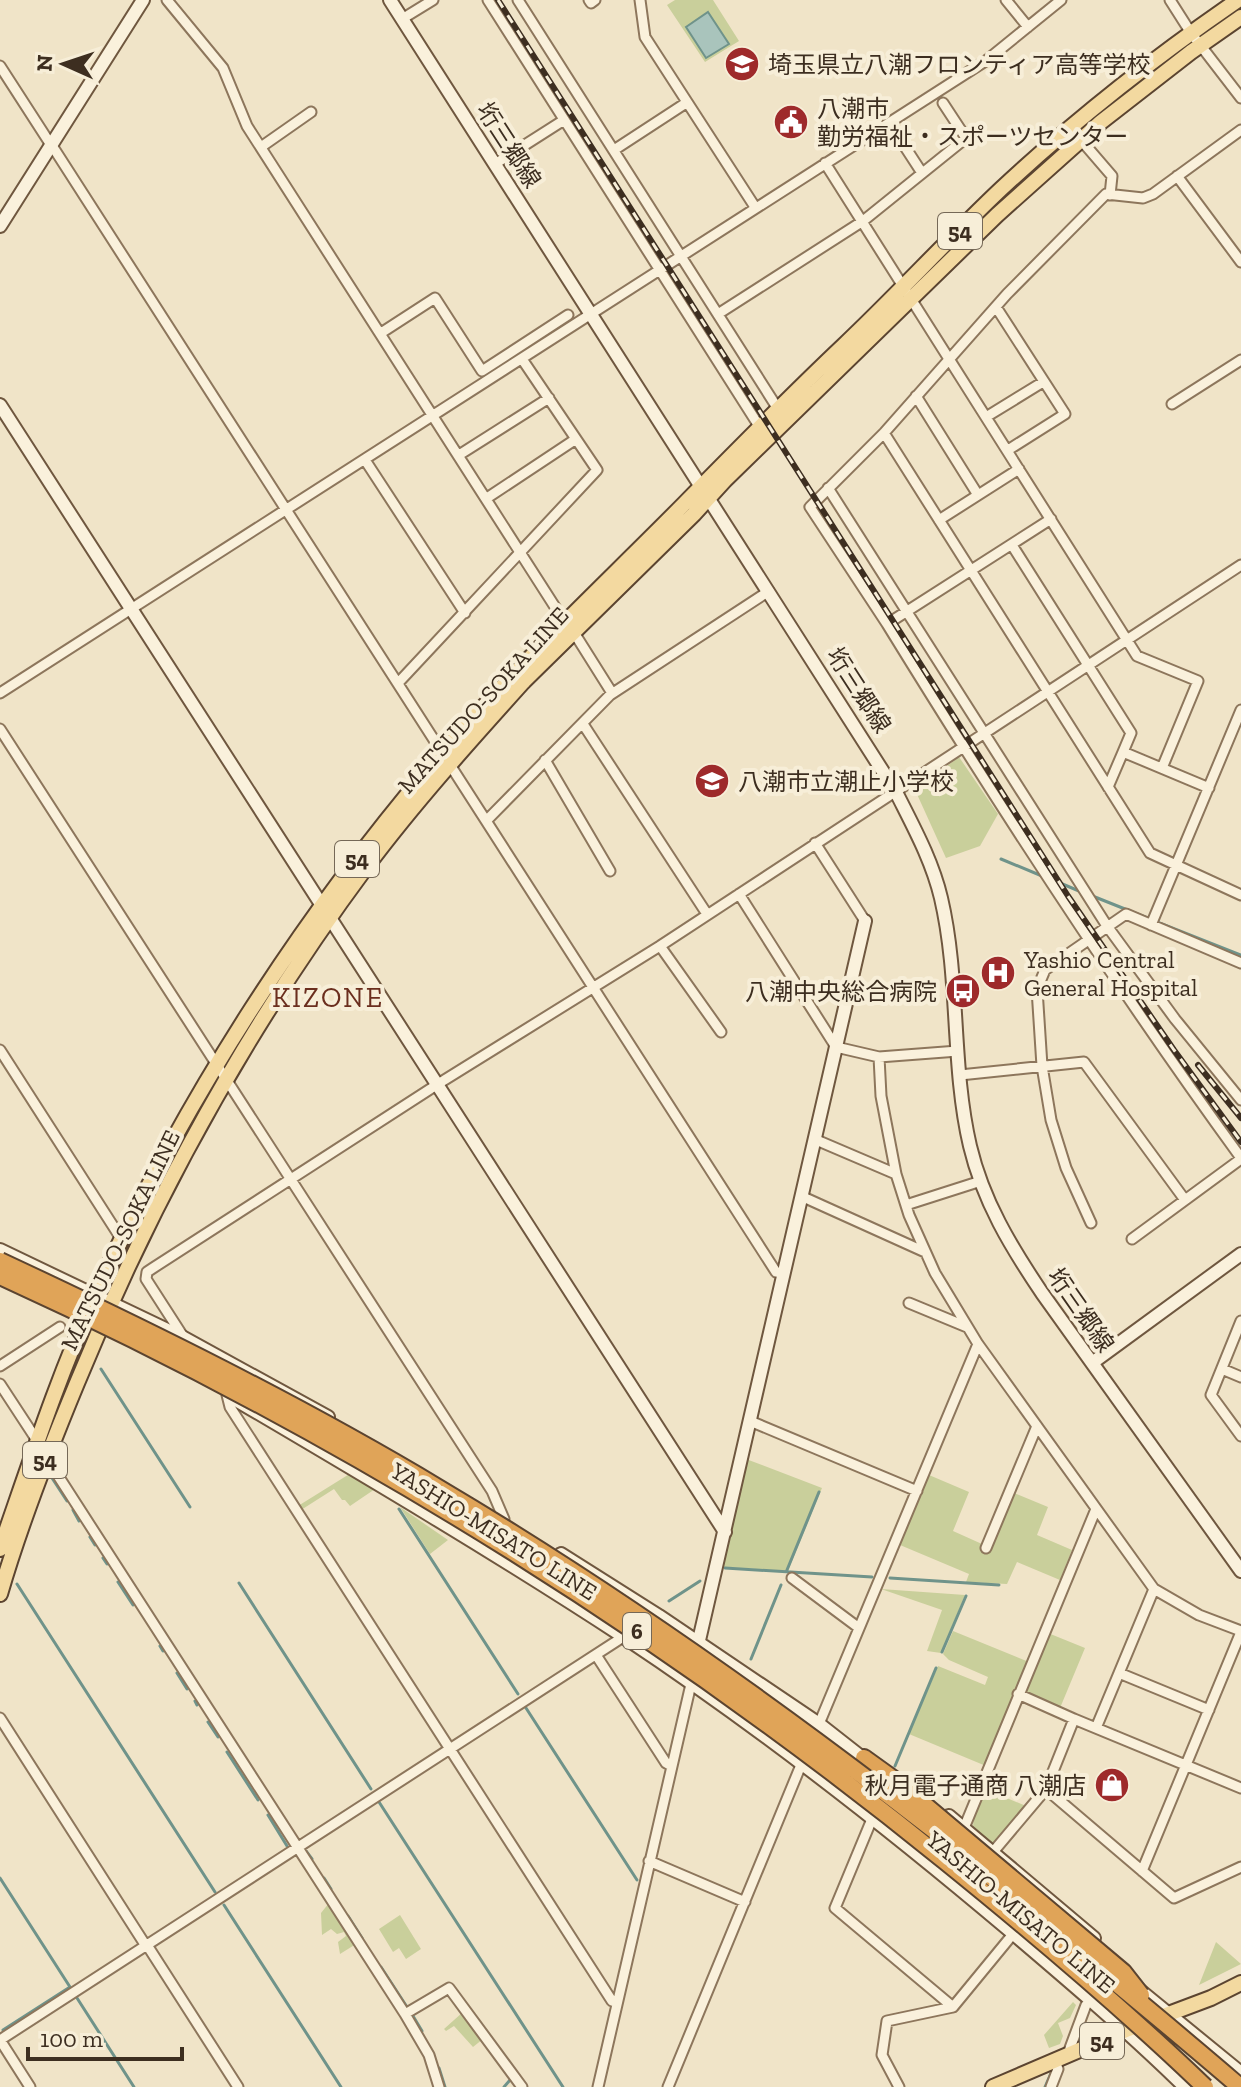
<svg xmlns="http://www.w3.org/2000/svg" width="1241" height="2087" font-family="'Zilla Slab','Noto Sans JP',serif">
<rect width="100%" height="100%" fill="#f0e4c8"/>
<path fill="#c9cf9b" d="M675,0H713L739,41L705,62L667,5Z
M959,757L998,814L980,846L946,858L916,792L919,787Z
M746,1459L822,1488L788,1571L721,1567Z
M351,1473L375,1489L350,1506L345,1500H342L334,1489L301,1510L298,1506Z
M929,1475L969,1492L953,1531L982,1544L981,1548L989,1551L1014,1493L1048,1507L1037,1535L1072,1550L1060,1580L1017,1562L1007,1584L966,1582L969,1574L900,1545Z
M400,1507L448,1540L430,1554Z
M881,1589L965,1595L941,1653L927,1651L942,1610Z
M953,1631L1029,1662L986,1766L909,1734L938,1666L985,1685L988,1677L949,1660L943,1654Z
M1048,1633L1085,1648L1060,1708L1023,1692Z
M983,1788L1026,1806L995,1845L973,1828L974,1809Z
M329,1903L356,1944L340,1954L338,1942L346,1936L344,1932L337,1934L331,1929L322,1935L321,1913Z
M400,1915L421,1949L406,1959L399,1948L393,1952L379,1929Z
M1216,1942L1241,1964L1199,1985Z
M1073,2002L1076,2005L1070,2018L1058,2023L1063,2036L1060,2044L1049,2048L1044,2035Z
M463,2012L483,2039L473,2047L454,2026L446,2031L444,2029Z"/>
<path fill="#a9c4bc" stroke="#6f938a" stroke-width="2" d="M708,12L729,44L706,58L686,27Z"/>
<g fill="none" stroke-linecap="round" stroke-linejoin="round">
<path stroke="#6f938a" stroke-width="3" d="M1001,859L1042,876
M1053,880L1079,891
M1090,895L1150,919
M1157,922L1241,955
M101,1369L190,1507
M52,1478L67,1501
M399,1509L518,1694
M73,1510L79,1521
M90,1537L95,1545
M103,1558L107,1564
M725,1568L872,1577
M787,1570L819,1492
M890,1578L999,1585
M118,1582L133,1605
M239,1583L371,1789
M17,1584L215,1892
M669,1601L700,1581
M160,1646L163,1651
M942,1652L966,1596
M751,1659L781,1585
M177,1673L187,1689
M195,1701L197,1705
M526,1708L637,1880
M208,1722L218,1737
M227,1752L258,1800
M895,1766L936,1668
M379,1802L563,2087
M268,1815L287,1846
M306,1851L312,1859
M0,1878L70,1987L3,2030
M324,1878L331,1889
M224,1905L341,2087
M348,1916L362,1938
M381,1967L407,2007
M77,1998L134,2087
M413,2016L422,2031
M439,2068L445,2087
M504,2087L510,2080
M1045,2087L1051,2073"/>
<g stroke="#8d765c" stroke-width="13">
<path id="street" d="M167,0L223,68L247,126L564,621
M488,0L759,426
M518,0L778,409
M589,0L591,3L595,0
M640,0L645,37L755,207
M1006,0L1028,27
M1170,0L1191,33L1241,98
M402,19L433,0
M0,66L51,145
M896,133L922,173
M1081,140L1112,176L1110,195
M51,144L776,1272L784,1273
M261,147L311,112
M614,150L686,103
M825,163L1137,656L1198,681L1162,768
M495,164L564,120
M1177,176L1241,262
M996,307L1065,414L1008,450
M718,314L863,221L966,138L943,103
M381,333L435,298L482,371L568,315
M916,396L978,495
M1172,404L1241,360
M986,417L1043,382
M884,433L1150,853L1241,895
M459,455L549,398
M365,460L465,613
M828,488L1107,926L1175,1019L1241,1100
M487,498L576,439
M1051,519L887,624L810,507L884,433L1007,294L1106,194L1143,198L1153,194L1241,130
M939,520L1019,469
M1012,545L1131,733L1123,752
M887,624C999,806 1115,985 1241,1158
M573,631L612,693
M399,682L597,470L522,359
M0,693L987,60L1061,0
M583,724L707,914
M0,729L492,1491L504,1519
M545,760L610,871
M1108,787L1123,752L1209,788
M487,820L610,695L769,591
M815,843L865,921
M739,894L836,1047L879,1057L958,1051
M1151,925L1241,710
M660,946L721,1032
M0,1050L122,1240
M879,1057L881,1096L896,1174L909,1215L935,1273L978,1344L1154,1589L1199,1615L1241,1631
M960,1075L1084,1062L1185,1200
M814,1139L896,1174
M801,1196L925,1252
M906,1205L981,1181
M1091,1223L1066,1168L1051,1120L1042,1066L1037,989L1045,970L1126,914L1241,963
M1132,1239L1241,1159
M909,1303L967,1327
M1241,1321L1211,1395L1241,1436
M184,1338L146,1279L147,1272L153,1268L438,1084L660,946L1241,565
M0,1366L60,1327
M1222,1369L1241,1377
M0,1384L38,1442
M229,1387L227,1395L230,1407L612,2001L617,2002
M750,1421L917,1491
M46,1457L405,2014L429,2055L439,2087
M986,1548L1037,1426
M792,1578L859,1628
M596,1655L666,1763L671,1766
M1119,1673L1154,1589
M1018,1694L1074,1719
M0,1718L146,1946
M819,1724L978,1344
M1096,1728L1119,1673L1209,1710
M1046,1789L1174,1898L1241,1867
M872,1819L835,1908L953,2007
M964,1828L1096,1509
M993,1852L1046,1789L1074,1719L1241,1788
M649,1861L745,1902
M1142,1871L1241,1632
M147,1945L238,2087
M405,2014L449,1988L522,2087
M0,2040L623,1637
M0,2040L30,2087
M1072,2054L1070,2048L1086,2005
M598,2087L691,1684
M668,2087L801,1765
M899,2087L882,2055L887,2021L953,2007L1013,1934
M1051,2087L1058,2069L1055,2061"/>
</g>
<g stroke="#6f573f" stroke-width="16">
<path id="secondary" d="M390,0L896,792C913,826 932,860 941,898C960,979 951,1065 970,1146C983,1201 1011,1247 1042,1293L1241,1571
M0,226L143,0
M0,405L725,1532
M0,1250L184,1338L328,1417
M1092,1363L1241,1254
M236,1400C367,1477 497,1554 624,1637C758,1726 886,1826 1009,1930C1069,1981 1129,2032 1185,2087
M561,1554L659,1616L819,1724L870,1764
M697,1649L865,921
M949,1816L1094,1938
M1138,1989L1241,2073"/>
</g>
<g stroke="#5b4430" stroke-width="18">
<path id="primary" d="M0,1549C30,1463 58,1376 96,1293C185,1098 305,912 445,750C521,662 604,585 685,503C737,450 789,397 843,346C897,295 947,240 1001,189C1075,120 1155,57 1238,0
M0,1594C21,1522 48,1453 77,1383C152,1200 248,1026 367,866C415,802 470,741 524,681L694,514L725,480L997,215L1101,122L1191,52L1241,17
M993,2087L1126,2030L1211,1998L1241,1983"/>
</g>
<g stroke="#5b4430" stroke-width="20">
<path id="highway" d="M864,1758L896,1781"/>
</g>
<use href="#street" stroke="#faf1dc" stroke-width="9"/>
<use href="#secondary" stroke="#faf1dc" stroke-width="12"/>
<use href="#primary" stroke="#f3d9a0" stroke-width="14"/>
<use href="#highway" stroke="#e0a458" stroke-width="16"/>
<g stroke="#3d2e20" stroke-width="6">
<path id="rail" d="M498,0L1068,896L1174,1050L1241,1142
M1198,1065L1241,1118"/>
</g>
<use href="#rail" stroke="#f7eed8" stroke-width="3" stroke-dasharray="9" stroke-linecap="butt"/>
<g stroke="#5b4430" stroke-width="20" stroke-linecap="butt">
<path id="highway-bridge" d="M0,1261C150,1331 298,1404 440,1489C612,1591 777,1708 935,1831C978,1864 1019,1902 1061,1937C1121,1987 1181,2036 1240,2087
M0,1276C341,1431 654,1625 945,1861C1034,1933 1122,2007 1205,2087
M896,1781L1123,1972L1141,1995"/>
</g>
<use href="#highway-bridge" stroke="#e0a458" stroke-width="16"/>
</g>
<defs>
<g id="school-disc" transform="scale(1.8)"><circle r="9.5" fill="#9e2a2b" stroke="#f7eed8"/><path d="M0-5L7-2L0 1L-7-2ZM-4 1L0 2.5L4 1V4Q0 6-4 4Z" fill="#fff"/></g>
<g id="civic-disc" transform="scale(1.8)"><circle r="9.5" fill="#9e2a2b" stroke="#f7eed8"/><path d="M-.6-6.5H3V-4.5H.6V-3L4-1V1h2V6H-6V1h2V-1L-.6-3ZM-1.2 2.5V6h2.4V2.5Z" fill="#fff"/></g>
<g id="hospital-disc" transform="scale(1.8)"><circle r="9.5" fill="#9e2a2b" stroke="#f7eed8"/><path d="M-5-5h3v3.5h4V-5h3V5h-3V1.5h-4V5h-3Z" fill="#fff"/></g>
<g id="bus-disc" transform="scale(1.8)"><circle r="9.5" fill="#9e2a2b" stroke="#f7eed8"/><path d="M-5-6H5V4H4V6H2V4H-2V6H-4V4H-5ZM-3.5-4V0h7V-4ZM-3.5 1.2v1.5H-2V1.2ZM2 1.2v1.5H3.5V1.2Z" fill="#fff"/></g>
<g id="shop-disc" transform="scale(1.8)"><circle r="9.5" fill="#9e2a2b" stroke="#f7eed8"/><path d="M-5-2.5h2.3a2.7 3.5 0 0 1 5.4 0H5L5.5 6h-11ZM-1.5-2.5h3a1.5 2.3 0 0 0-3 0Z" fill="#fff"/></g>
</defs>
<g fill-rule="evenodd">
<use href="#school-disc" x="742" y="64"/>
<use href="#civic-disc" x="791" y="122"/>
<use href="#school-disc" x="712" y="781"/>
<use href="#hospital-disc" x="998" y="973"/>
<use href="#bus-disc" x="963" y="991"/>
<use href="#shop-disc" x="1112" y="1785"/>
</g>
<g text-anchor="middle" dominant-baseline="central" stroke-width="8" stroke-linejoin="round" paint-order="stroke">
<g fill="#f7eed8" stroke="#756857" stroke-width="2">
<rect x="938" y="213" width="44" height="36" rx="6"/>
<rect x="335" y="841" width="44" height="36" rx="6"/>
<rect x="23" y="1442" width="44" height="36" rx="6"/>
<rect x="623" y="1613" width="28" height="36" rx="6"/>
<rect x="1080" y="2023" width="44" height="36" rx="6"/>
</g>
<g font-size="22" font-weight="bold" fill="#3d2e20">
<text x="960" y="231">54</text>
<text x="357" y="859">54</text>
<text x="45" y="1460">54</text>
<text x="637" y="1631">6</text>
<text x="1102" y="2041">54</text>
</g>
<g font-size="24" fill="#3d2e20" stroke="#f7eed8" text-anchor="start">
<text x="768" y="64">埼玉県立八潮フロンティア高等学校</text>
<text x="817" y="108">八潮市<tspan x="817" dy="28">勤労福祉・スポーツセンター</tspan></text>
<text x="738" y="781">八潮市立潮止小学校</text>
<text x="1024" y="959">Yashio Central<tspan x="1024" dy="28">General Hospital</tspan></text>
<text x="937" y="991" text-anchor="end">八潮中央総合病院</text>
<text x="1086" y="1785" text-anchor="end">秋月電子通商 八潮店</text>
</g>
<g font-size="24" fill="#3d2e20" stroke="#f7eed8">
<text transform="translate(509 145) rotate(57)">垳三郷線</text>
<text transform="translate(859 690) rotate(57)">垳三郷線</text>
<text transform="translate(483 700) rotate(-48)">MATSUDO-SOKA LINE</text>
<text transform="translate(120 1240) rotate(-64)">MATSUDO-SOKA LINE</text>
<text transform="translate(1081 1310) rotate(55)">垳三郷線</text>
<text transform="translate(494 1531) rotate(32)">YASHIO-MISATO LINE</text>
<text transform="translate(1021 1912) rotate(40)">YASHIO-MISATO LINE</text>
</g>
<g font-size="28" letter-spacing="2" fill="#6b2e1e" stroke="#f7eed8">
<text x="328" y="997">KIZONE</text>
</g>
</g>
<g transform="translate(64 64) rotate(273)" stroke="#f7eed8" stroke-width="6" paint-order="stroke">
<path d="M0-6L14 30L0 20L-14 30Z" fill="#3d2e20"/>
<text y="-12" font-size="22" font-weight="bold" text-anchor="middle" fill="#3d2e20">N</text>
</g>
<path d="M28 2047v12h154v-12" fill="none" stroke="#3d2e20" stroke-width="4"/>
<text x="40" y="2047" font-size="24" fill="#3d2e20" stroke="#f7eed8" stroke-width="6" paint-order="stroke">100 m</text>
</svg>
